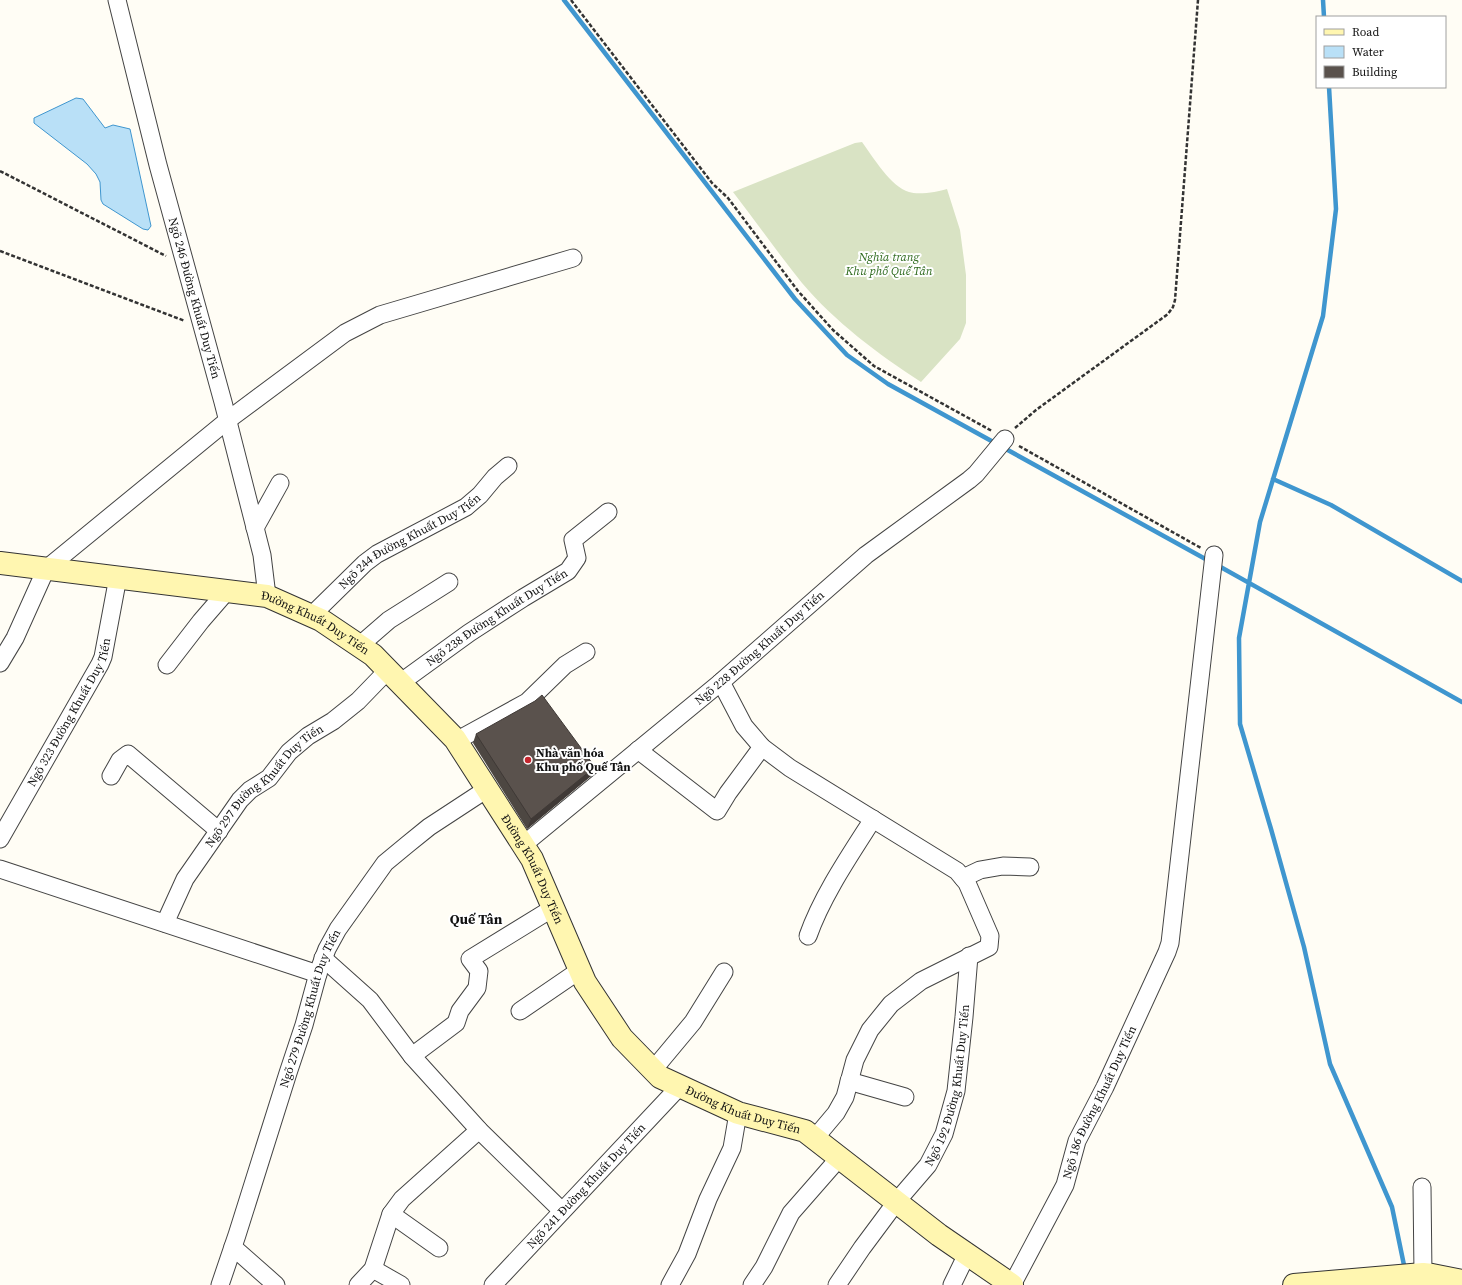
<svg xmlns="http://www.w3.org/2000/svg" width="1462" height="1285" font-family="'Source Serif 4',serif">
<rect width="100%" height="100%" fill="#fffdf5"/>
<path fill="#d9e3c4" d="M862,142C873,157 891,187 909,192C918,195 938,192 947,189L960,230L966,275V323L960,339L921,382C879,355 834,321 802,283C778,253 756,222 733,192L855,143Z"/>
<path fill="#b9e0f7" stroke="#3f96cf" d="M76,98L83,99L105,128L113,125L130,129L151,226L148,230L143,229L103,204L101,200L100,182L96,174L87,164L34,123V118Z"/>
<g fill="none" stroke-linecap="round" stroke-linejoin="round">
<path stroke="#3f96cf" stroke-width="4.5" d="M564,0L795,299L847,355L888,384L1209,561
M1323,0L1324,17
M1329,87L1336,209L1323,316L1260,522L1239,638L1240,724L1271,829L1304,947L1330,1064L1392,1207L1405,1270
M1273,479L1331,505L1462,581
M1217,565L1462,702"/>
<g stroke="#444" stroke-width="19">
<g id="street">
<path id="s1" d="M117,0L158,165L223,402L262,555L267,596"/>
<path d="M255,528L280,483"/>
<path id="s2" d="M311,616L365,563L377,554L466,507L480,495L495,477L508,466"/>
<path d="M359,646L389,620L449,582"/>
<path d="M0,663L15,638L46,569L228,420L345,333L380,315L573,258"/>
<path d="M167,665L201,621L227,591"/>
<path d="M721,682L744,726L762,747L790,768L957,871L967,883L990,936L989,947L921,981L891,1004L870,1030L855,1060L845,1097L836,1113L815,1138"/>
<path id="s3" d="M400,683L469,633L523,598L568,571L577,558L573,540L608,512"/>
<path d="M456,741L527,702L565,665L586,652"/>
<path d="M638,750L717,811L728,793L762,747"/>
<path d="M111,776L120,760L128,754L219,831"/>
<path id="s4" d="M0,839L100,664L103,657L118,577"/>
<path id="s5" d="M523,845L721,682L866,555L969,480L976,474L1005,439"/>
<path d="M0,869L318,974"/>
<path d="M963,878L980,870L1003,866L1030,867"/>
<path id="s6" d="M165,923L185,879L240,800L250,790L269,778L289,752L308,736L333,721L358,701L388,670"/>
<path d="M808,936C822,896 850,855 873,819"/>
<path d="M323,958L370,1000L412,1056L479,1130L562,1211"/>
<path d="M520,1011L580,970"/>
<path d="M412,1056L456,1023L460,1011L477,988L479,971L470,959L553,908"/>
<path d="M653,1070L693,1022L724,972"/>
<path d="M849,1081L905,1097"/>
<path d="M1422,1187L1423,1274"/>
<path d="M391,1214L439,1248"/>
<path d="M233,1247L276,1285"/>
<path d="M373,1269L401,1285"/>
<path id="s7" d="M220,1285L237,1235L288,1073L304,1025L319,970L327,949L338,929L385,863L408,844L429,827L487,789"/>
<path d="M358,1285L373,1269L391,1214L402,1199L479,1130"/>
<path id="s8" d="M493,1285L680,1086"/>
<path d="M670,1285L687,1254L708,1199L732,1148L738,1113"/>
<path d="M752,1285L764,1267L791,1213L840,1157"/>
<path id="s9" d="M837,1285L862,1248L897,1201L928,1165L944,1134L956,1091L964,1017L969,956"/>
<path d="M952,1285L967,1254"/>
<path id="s10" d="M1012,1285L1065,1185L1077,1141L1105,1087L1167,952L1170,943L1214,555"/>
</g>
</g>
<g stroke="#333" stroke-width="24">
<g id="secondary">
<path id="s11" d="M0,563L267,596L321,620L373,655L455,739L532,859L585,982L622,1038L660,1077L738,1113L805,1131L939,1235L1012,1285"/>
<path d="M1294,1285L1423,1274L1432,1275L1462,1281"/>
</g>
</g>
<path stroke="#333" stroke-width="2.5" stroke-dasharray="4 2" stroke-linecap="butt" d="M571,0L712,183L728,198L798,291L833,330L874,366L992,431
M0,171L166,256
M0,251L185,321
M1015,428L1036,410L1168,314L1173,307L1175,300L1198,0
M1019,446L1201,548"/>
<use href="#street" stroke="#fff" stroke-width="17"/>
<use href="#secondary" stroke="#fff6b0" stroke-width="22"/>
</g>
<path fill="#4d4742" d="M476,734L591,776L527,829L473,743Z"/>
<path fill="#3f3936" d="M595,767L591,776L527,829L531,819Z"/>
<path fill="#5a524d" stroke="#3f3936" d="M542,695L595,767L531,819L476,734L535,701Z"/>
<circle fill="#c4262e" stroke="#fff" stroke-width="1.5" cx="528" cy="760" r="4"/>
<g text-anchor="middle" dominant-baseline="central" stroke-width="4" stroke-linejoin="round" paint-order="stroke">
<g font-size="12" font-style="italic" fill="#2f6b1f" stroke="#fff">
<text x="889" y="257">Nghĩa trang<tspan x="889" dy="14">Khu phố Quế Tân</tspan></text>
</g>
<g font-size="12" fill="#111" stroke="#fff">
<text stroke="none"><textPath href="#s1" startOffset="308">Ngõ 246 Đường Khuất Duy Tiến</textPath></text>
<text stroke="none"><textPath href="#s2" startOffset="125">Ngõ 244 Đường Khuất Duy Tiến</textPath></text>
<text stroke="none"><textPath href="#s3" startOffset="117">Ngõ 238 Đường Khuất Duy Tiến</textPath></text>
<text stroke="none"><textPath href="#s11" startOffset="324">Đường Khuất Duy Tiến</textPath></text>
<text stroke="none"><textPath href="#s5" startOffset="308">Ngõ 228 Đường Khuất Duy Tiến</textPath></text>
<text stroke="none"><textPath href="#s4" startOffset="145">Ngõ 323 Đường Khuất Duy Tiến</textPath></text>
<text stroke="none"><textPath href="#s6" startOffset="172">Ngõ 297 Đường Khuất Duy Tiến</textPath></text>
<text stroke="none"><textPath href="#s11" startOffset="660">Đường Khuất Duy Tiến</textPath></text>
<text stroke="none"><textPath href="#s7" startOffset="291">Ngõ 279 Đường Khuất Duy Tiến</textPath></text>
<text stroke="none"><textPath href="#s9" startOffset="234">Ngõ 192 Đường Khuất Duy Tiến</textPath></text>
<text stroke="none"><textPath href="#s10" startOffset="203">Ngõ 186 Đường Khuất Duy Tiến</textPath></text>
<text stroke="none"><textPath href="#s11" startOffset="996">Đường Khuất Duy Tiến</textPath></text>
<text stroke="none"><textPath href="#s8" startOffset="136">Ngõ 241 Đường Khuất Duy Tiến</textPath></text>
</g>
<g font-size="12" font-weight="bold" fill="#111" stroke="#fff" text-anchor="start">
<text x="536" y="753">Nhà văn hóa<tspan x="536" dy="14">Khu phố Quế Tân</tspan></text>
</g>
<g font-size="14" font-weight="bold" fill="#111" stroke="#fff">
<text x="476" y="919">Quế Tân</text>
</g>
</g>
<rect x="1316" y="16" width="130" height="72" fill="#ffffff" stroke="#a0a0a0"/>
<rect x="1324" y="29" width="20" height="6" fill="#fff6b0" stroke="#a0a0a0"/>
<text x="1352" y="36" font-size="12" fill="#111111">Road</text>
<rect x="1324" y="46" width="20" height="12" fill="#b9e0f7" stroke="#a0a0a0"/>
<text x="1352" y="56" font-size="12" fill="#111111">Water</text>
<rect x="1324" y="66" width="20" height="12" fill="#5a524d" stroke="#a0a0a0"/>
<text x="1352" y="76" font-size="12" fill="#111111">Building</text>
</svg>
